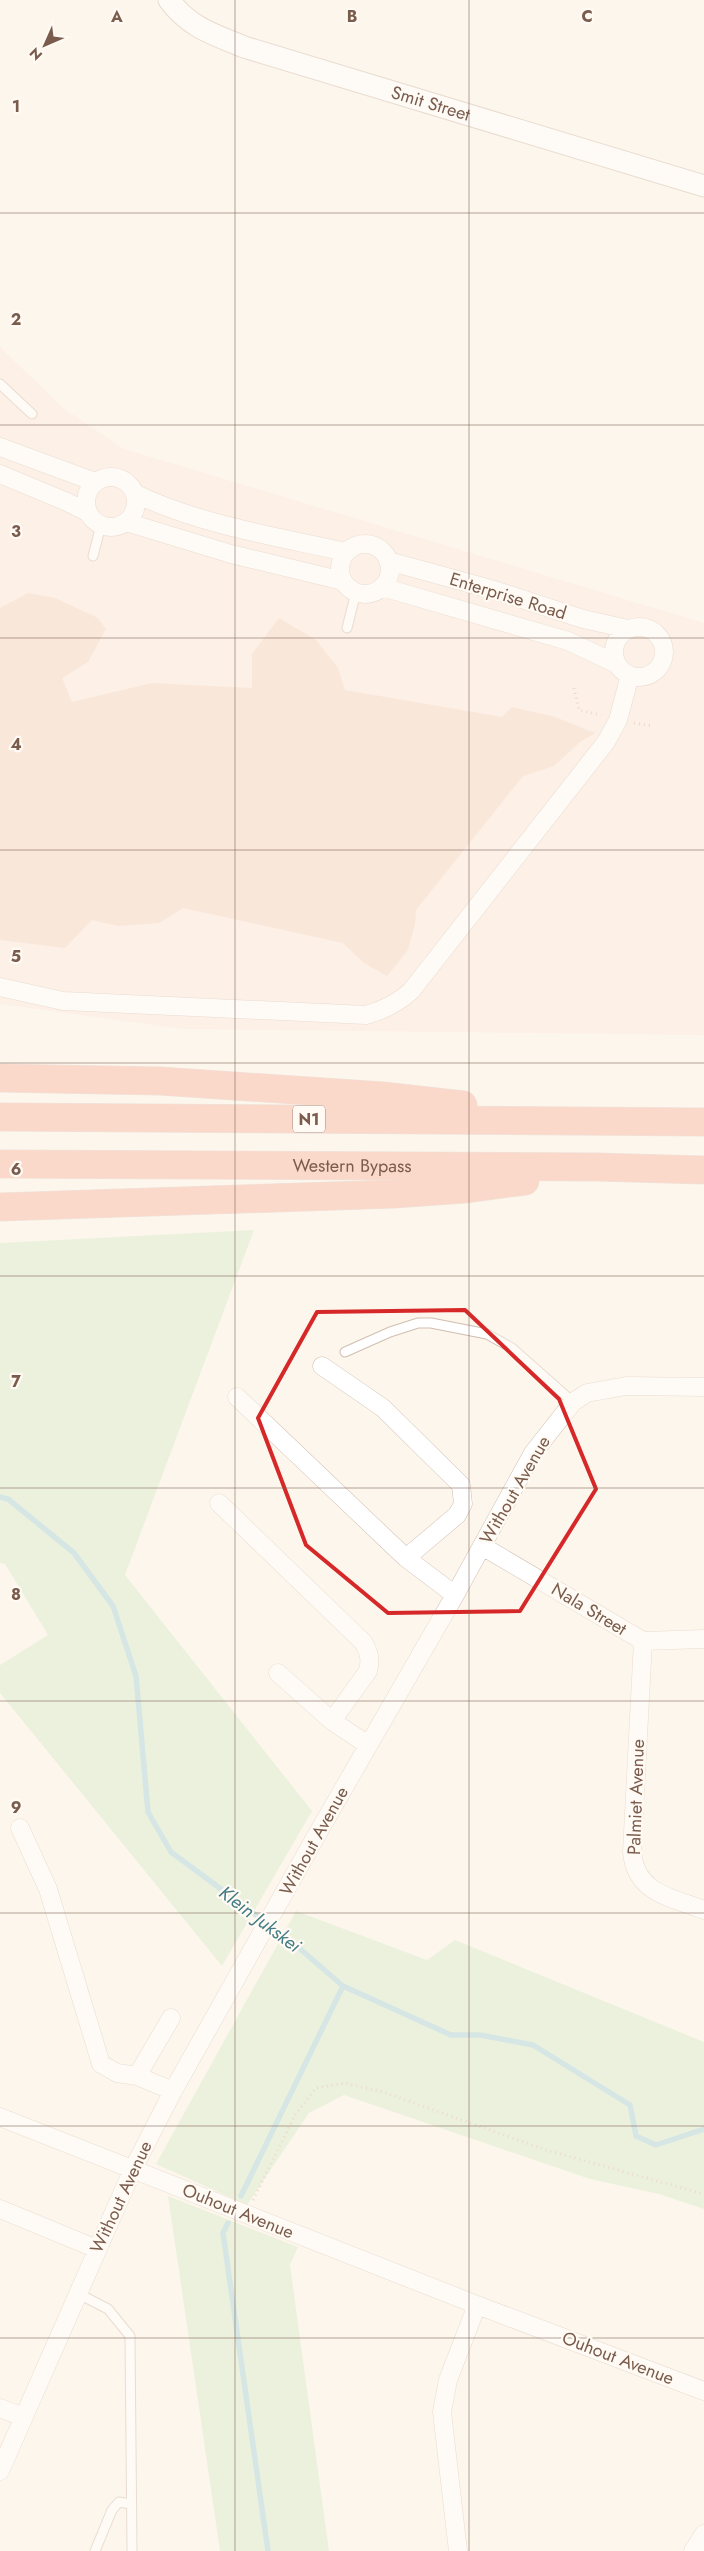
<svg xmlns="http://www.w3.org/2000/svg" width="704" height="2551" font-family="Jost,sans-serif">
<rect width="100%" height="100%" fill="#fdf6ec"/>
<path fill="#fde8e0" d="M0,347L63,408L124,449L704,623V1035L183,1029L0,1004Z"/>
<path fill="#d8ecc9" d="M254,1230L125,1575L312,1811L222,1966L0,1693V1665L48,1635L5,1564L0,1563V1243Z
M296,1911L427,1960L455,1940L704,2042V2209L659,2194L590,2179L344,2095L309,2113L247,2205L156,2164Z
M168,2196L298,2247L290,2265L329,2551H220Z"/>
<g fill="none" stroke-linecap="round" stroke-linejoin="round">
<path stroke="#a5d3da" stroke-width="5.5" d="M0,1497L8,1499L74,1553L113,1606L136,1676L148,1812L171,1852L291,1941L343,1986L451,2035H480L533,2045L630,2105L636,2136L656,2145L704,2129
M241,2196L343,1986
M228,2223L223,2233L268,2551"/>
</g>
<path fill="#f3d5c3" d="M28,593L55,598L98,618L106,629L88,662L62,678L72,702L152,683L252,688V654L279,618L316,640L338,668L345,690L502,717L512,707L555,717L595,733L580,742L554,766L523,776L416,910L415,924L408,950L387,976L364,963L343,943L183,908L159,923L118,926L92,920L65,948L0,940V608Z"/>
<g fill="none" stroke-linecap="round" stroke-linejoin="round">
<g stroke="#d1beb0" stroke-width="11">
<path id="service" d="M0,384L32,414
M93,556L101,525
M347,628L356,592
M345,1352L390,1332L418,1323H431L487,1334L512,1348L573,1402
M77,2293L108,2309L130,2336L132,2551
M95,2551L112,2510L119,2502L131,2504"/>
</g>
<g stroke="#d1beb0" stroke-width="19">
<path id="minor" d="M0,447L95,482
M0,474L67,502L89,513
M86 502a25 25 0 1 1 50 0a25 25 0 1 1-50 0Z
M134,493C197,524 278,537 346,552
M126,522L231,554L343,581
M340 569a25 25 0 1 1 50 0a25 25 0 1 1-50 0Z
M388,561L494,590L583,619L628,629
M382,587L568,641L617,664
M614 652a25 25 0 1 1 50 0a25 25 0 1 1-50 0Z
M0,987L63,1001L366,1015C384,1010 398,1003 411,991L606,742L618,720L630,675
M322,1366L383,1408L461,1485L463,1504L457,1515L406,1558
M237,1397L406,1558L455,1595
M219,1503L363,1642C369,1652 371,1659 368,1671L332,1721L368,1745
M482,1546L643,1641L704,1639
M643,1641L632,1852C636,1894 671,1897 704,1910
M278,1673L332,1721
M20,1828L48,1889L101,2064L117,2073L137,2076L171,2018
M137,2076L173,2091
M0,2117L477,2305L704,2391
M0,2209L97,2249
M0,2408L23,2417
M0,2471L133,2169L173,2091L315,1838L455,1595L533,1453L573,1402L587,1393L626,1386L704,1387
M458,2551L442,2412L448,2380L477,2305
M693,2551L704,2534"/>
</g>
<g stroke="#d1beb0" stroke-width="23">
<g id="tertiary">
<path id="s1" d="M169,0C190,28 213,34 244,47L704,186"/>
</g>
</g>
<g stroke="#dad1cd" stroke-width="29">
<g id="motorway">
<path d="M0,1078L160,1081L383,1096L463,1105"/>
<path d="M0,1117L704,1122"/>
<path id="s2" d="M0,1164L597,1167L704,1170"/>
<path d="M0,1207L394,1194L464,1189L525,1181"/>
</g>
</g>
<path stroke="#d9b8a5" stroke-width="3" stroke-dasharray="1 4" stroke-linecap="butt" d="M574,688L579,710L601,715
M634,723L653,726
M253,2200L295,2115L316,2088L344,2083L383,2092L546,2150L704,2194"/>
<use href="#service" stroke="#fff" stroke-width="9"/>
<use href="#minor" stroke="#fff" stroke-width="18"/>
<use href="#tertiary" stroke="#fff" stroke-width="21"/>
<use href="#motorway" stroke="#f7b7a3" stroke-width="28"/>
</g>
<path d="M0 0H704V2551H0ZM465,1310L559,1399L596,1489L520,1611L388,1613L306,1545L258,1418L317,1312Z" fill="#fdf6ec" fill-opacity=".55" fill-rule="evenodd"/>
<path fill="none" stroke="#d62828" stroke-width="4" stroke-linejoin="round" d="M465,1310L559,1399L596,1489L520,1611L388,1613L306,1545L258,1418L317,1312Z"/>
<path fill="none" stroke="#7a5c4d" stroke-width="1" stroke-opacity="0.55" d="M235,0V2551M469,0V2551M0,213H704M0,425H704M0,638H704M0,850H704M0,1063H704M0,1276H704M0,1488H704M0,1701H704M0,1913H704M0,2126H704M0,2338H704"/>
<g text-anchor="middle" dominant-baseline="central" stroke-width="4.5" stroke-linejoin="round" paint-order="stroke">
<rect fill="#fffaf3" stroke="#a28b7f" stroke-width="1" x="293" y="1105.5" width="32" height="27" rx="4"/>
<g font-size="16" font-weight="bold" fill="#7a5c4d">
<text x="309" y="1119">N1</text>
</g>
<g font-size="18" fill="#7a5c4d" stroke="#fffaf3">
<text stroke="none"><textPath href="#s1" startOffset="285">Smit Street</textPath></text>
<text transform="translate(508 596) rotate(17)">Enterprise Road</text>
<text stroke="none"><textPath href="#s2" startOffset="352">Western Bypass</textPath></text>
<text transform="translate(515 1490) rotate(-60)">Without Avenue</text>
<text transform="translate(589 1609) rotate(31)">Nala Street</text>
<text transform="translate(636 1797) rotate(-88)">Palmiet Avenue</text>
<text transform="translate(314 1841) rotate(-61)">Without Avenue</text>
<text transform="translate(121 2197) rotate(-65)">Without Avenue</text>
<text transform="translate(238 2211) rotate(22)">Ouhout Avenue</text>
<text transform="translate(618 2358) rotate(21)">Ouhout Avenue</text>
</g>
<g font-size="19" font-style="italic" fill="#437c86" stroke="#fffaf3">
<text transform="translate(260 1919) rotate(37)">Klein Jukskei</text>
</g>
</g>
<g font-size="16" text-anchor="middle" font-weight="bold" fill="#7a5c4d" stroke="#fffaf3" stroke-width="4.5" stroke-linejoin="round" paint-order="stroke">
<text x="117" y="22">A</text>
<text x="352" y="22">B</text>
<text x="587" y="22">C</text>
<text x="16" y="112">1</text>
<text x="16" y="325">2</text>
<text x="16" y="537">3</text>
<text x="16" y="750">4</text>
<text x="16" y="962">5</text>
<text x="16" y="1175">6</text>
<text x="16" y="1387">7</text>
<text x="16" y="1600">8</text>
<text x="16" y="1813">9</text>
</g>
<g transform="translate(45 45) rotate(225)" stroke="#fffaf3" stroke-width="4" paint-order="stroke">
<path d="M0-4L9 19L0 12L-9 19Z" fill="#7a5c4d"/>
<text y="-8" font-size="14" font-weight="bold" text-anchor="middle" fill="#7a5c4d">N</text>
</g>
</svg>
